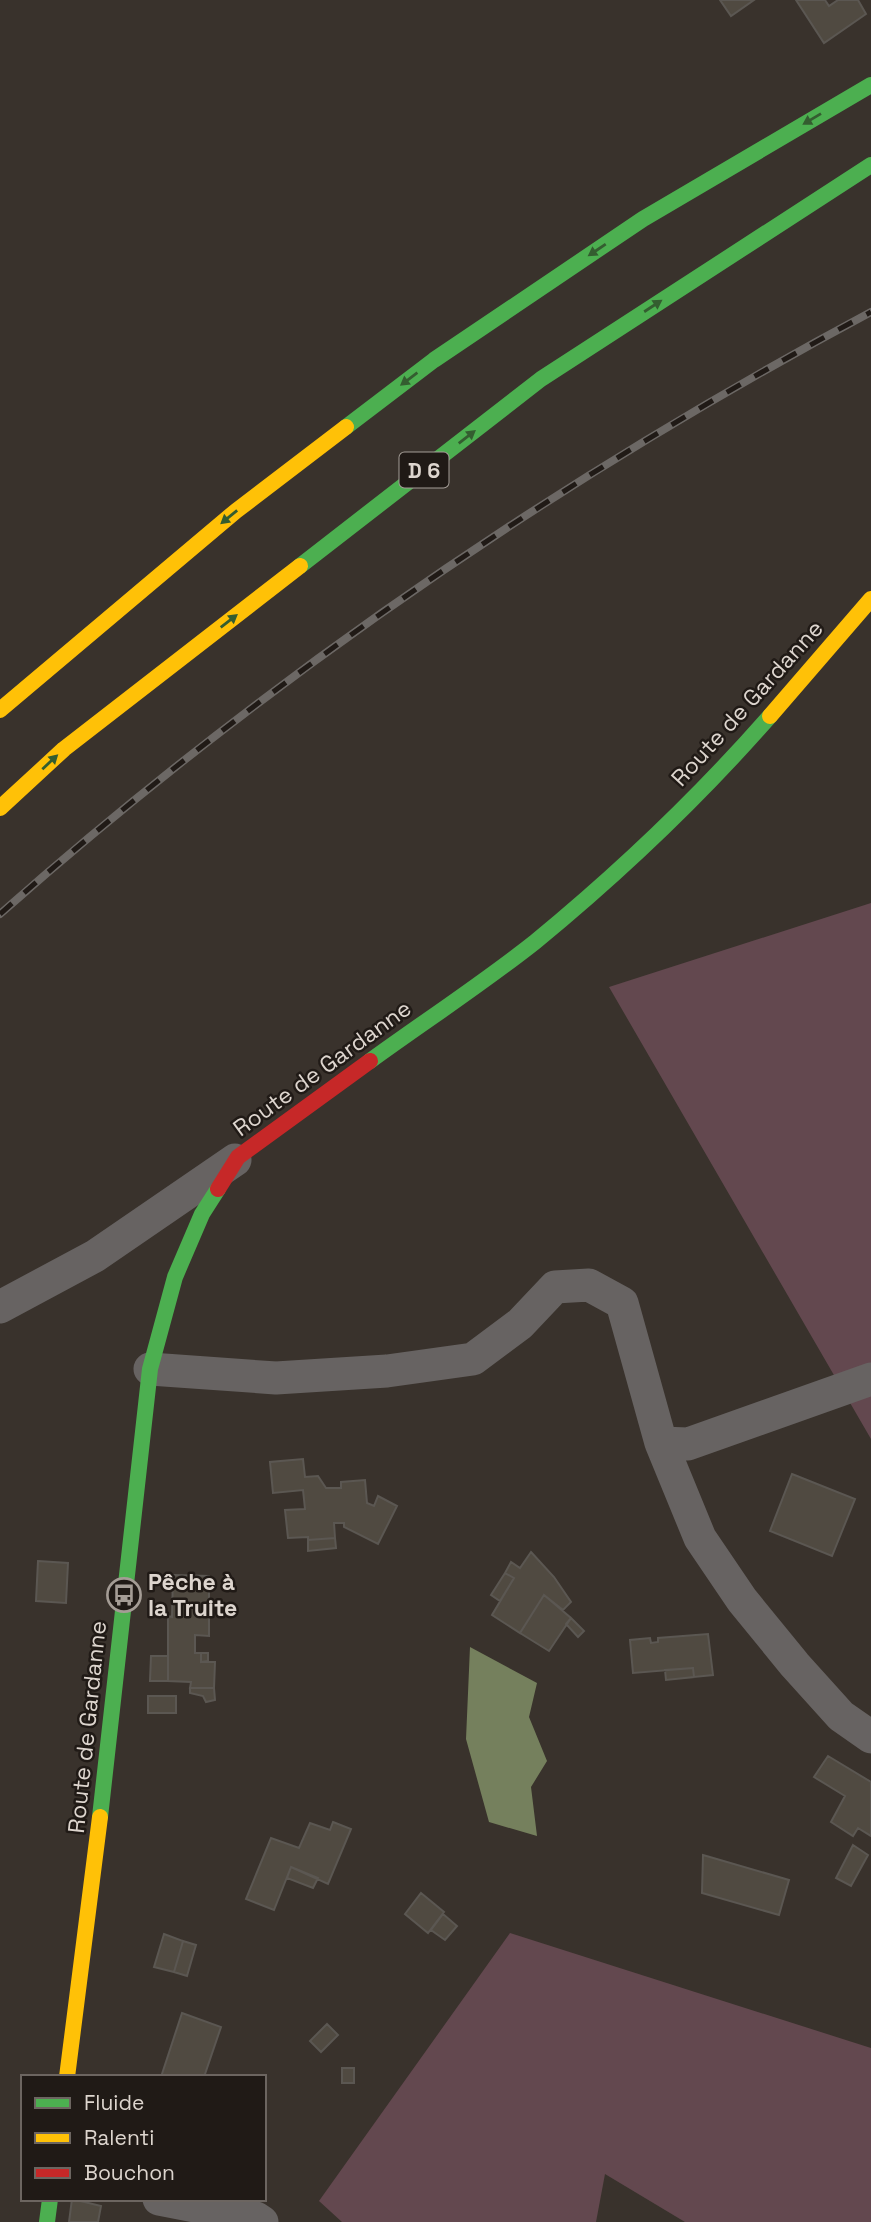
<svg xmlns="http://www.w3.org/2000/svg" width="871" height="2222" font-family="'Space Grotesk',sans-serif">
<rect width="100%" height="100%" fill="#39322c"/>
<path fill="#63484f" d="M871,903V1439L609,987Z
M510,1933L871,2048V2222H685L605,2174L596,2222H342L319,2201Z"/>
<path fill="#75805d" d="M470,1647L537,1683L529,1717L547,1761L531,1787L537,1836L489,1822L466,1739Z"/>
<path fill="#504a41" stroke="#5b5752" stroke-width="2" d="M720,0H754L731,16Z
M796,0H825L829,6L838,0H858L866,14L824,43Z
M303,1459L305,1477L318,1476L326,1488H341V1482L365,1480L367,1503L374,1506L378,1496L397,1506L378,1544L344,1527V1523H334L335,1538L308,1540V1537L288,1538L285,1510L305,1509L303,1490L273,1493L270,1462Z
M792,1474L855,1499L832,1556L770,1531Z
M335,1538L336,1548L308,1551V1540Z
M531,1552L554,1577L571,1602L563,1610L544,1595L520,1633L492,1615L514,1578L505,1573L511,1562L520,1568Z
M38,1561L68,1563L66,1603L36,1601Z
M505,1573L514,1578L500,1601L491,1595Z
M173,1575L209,1576V1636L195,1635V1653H201V1662H215L214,1688H190L191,1682L168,1681V1616L172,1617Z
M544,1595L571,1618L549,1651L520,1633Z
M571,1618L584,1631L578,1637L566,1624Z
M708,1634L713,1675L694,1677L693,1668L633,1673L630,1640L650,1638L651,1643L658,1642V1638Z
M201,1653H208V1661L201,1662Z
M151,1656H168V1681H150Z
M693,1668L694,1677L666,1680L665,1670Z
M190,1688H214L215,1700L206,1702L203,1696L190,1693Z
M148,1696H176V1713H148Z
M828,1756L871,1782V1836L858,1828L853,1836L831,1822L845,1796L814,1777Z
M333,1822L351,1829L328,1884L291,1867L274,1910L246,1899L271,1838L299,1848L310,1823L330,1830Z
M853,1845L868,1855L851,1886L836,1878Z
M703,1855L789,1880L779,1915L702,1893Z
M291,1867L318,1878L313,1888L287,1878Z
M421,1893L444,1912L428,1933L405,1914Z
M443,1914L457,1926L445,1940L431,1930Z
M164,1934L183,1941L174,1972L154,1967Z
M183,1941L196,1945L187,1976L174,1972Z
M182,2013L221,2027L204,2077H161Z
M327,2024L338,2035L321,2052L310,2041Z
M342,2068H354V2083H342Z
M72,2199L101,2206L98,2222H69Z"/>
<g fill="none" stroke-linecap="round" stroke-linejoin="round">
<path stroke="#676362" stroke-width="33" d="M0,1307L95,1256L235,1160
M150,1369L276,1378L387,1371L473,1359L520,1324L555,1287L589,1285L622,1303L661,1443L688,1444L871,1379
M661,1443L700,1538L742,1600L795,1665L841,1716L871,1737
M159,2199L256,2218L262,2222"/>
<path stroke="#4caf50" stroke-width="16" d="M346,427L434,360L643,219L871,85
M300,566L541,379L871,165
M370,1061C425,1021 482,984 535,942C619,873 698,798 770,716
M100,1817L150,1369L175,1277L202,1214L218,1189
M47,2222L50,2199"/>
<path stroke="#ffc107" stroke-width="16" d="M0,710L236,511L346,427
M770,716L871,599
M0,808L64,749L300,566
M67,2077L100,1817"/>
<path stroke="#c62828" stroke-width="16" d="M218,1189L238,1157L370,1061"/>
<g stroke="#6c6865" stroke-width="8">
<path id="rail" d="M0,914C265,680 559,479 871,312"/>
</g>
<use href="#rail" stroke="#201a16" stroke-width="5" stroke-dasharray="16" stroke-linecap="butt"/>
</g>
<defs><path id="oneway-solid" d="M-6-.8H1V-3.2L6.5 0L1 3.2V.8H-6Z" transform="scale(1.75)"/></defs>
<g fill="#345d30">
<use href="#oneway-solid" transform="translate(812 119) rotate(149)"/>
<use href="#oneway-solid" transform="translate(597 250) rotate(146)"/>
<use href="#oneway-solid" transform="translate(653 306) rotate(-33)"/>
<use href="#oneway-solid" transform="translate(409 379) rotate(143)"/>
<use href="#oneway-solid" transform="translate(467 437) rotate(-38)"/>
<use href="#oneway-solid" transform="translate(229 517) rotate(141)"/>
<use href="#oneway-solid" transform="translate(229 621) rotate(-38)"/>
<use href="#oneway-solid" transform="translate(50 762) rotate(-43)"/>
</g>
<defs>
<g id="bus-ring" transform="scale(1.75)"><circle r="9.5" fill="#201a16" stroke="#a49c95" stroke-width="1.5"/><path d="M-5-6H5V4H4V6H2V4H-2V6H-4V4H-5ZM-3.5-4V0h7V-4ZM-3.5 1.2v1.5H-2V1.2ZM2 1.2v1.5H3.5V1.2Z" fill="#a49c95"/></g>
</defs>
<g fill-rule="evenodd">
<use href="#bus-ring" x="124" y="1595"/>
</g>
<g text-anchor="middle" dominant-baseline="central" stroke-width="5" stroke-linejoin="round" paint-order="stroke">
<rect fill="#201a16" stroke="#a49d97" stroke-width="2" x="399.5" y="452.5" width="49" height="35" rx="5"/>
<g font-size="21" font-weight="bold" fill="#ddd5ce">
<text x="424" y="470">D 6</text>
</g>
<g font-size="23" fill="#ddd5ce" stroke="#201a16">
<text transform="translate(747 703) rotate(-48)">Route de Gardanne</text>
<text transform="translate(322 1068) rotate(-36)">Route de Gardanne</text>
<text transform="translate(87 1727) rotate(-84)">Route de Gardanne</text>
</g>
<g font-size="23" font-weight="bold" fill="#ddd5ce" stroke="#201a16" text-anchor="start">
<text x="148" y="1582">Pêche à<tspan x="148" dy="26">la Truite</tspan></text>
</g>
</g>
<rect x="21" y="2075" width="245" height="126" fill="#201a16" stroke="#6c6560" stroke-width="2"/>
<rect x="35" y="2098" width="35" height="10" fill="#4caf50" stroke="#6c6560" stroke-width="2"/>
<text x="84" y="2110" font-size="21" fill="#ddd5ce">Fluide</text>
<rect x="35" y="2133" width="35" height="10" fill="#ffc107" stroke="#6c6560" stroke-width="2"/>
<text x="84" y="2145" font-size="21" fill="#ddd5ce">Ralenti</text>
<rect x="35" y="2168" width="35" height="10" fill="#c62828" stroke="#6c6560" stroke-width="2"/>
<text x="84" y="2180" font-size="21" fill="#ddd5ce">Bouchon</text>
</svg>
